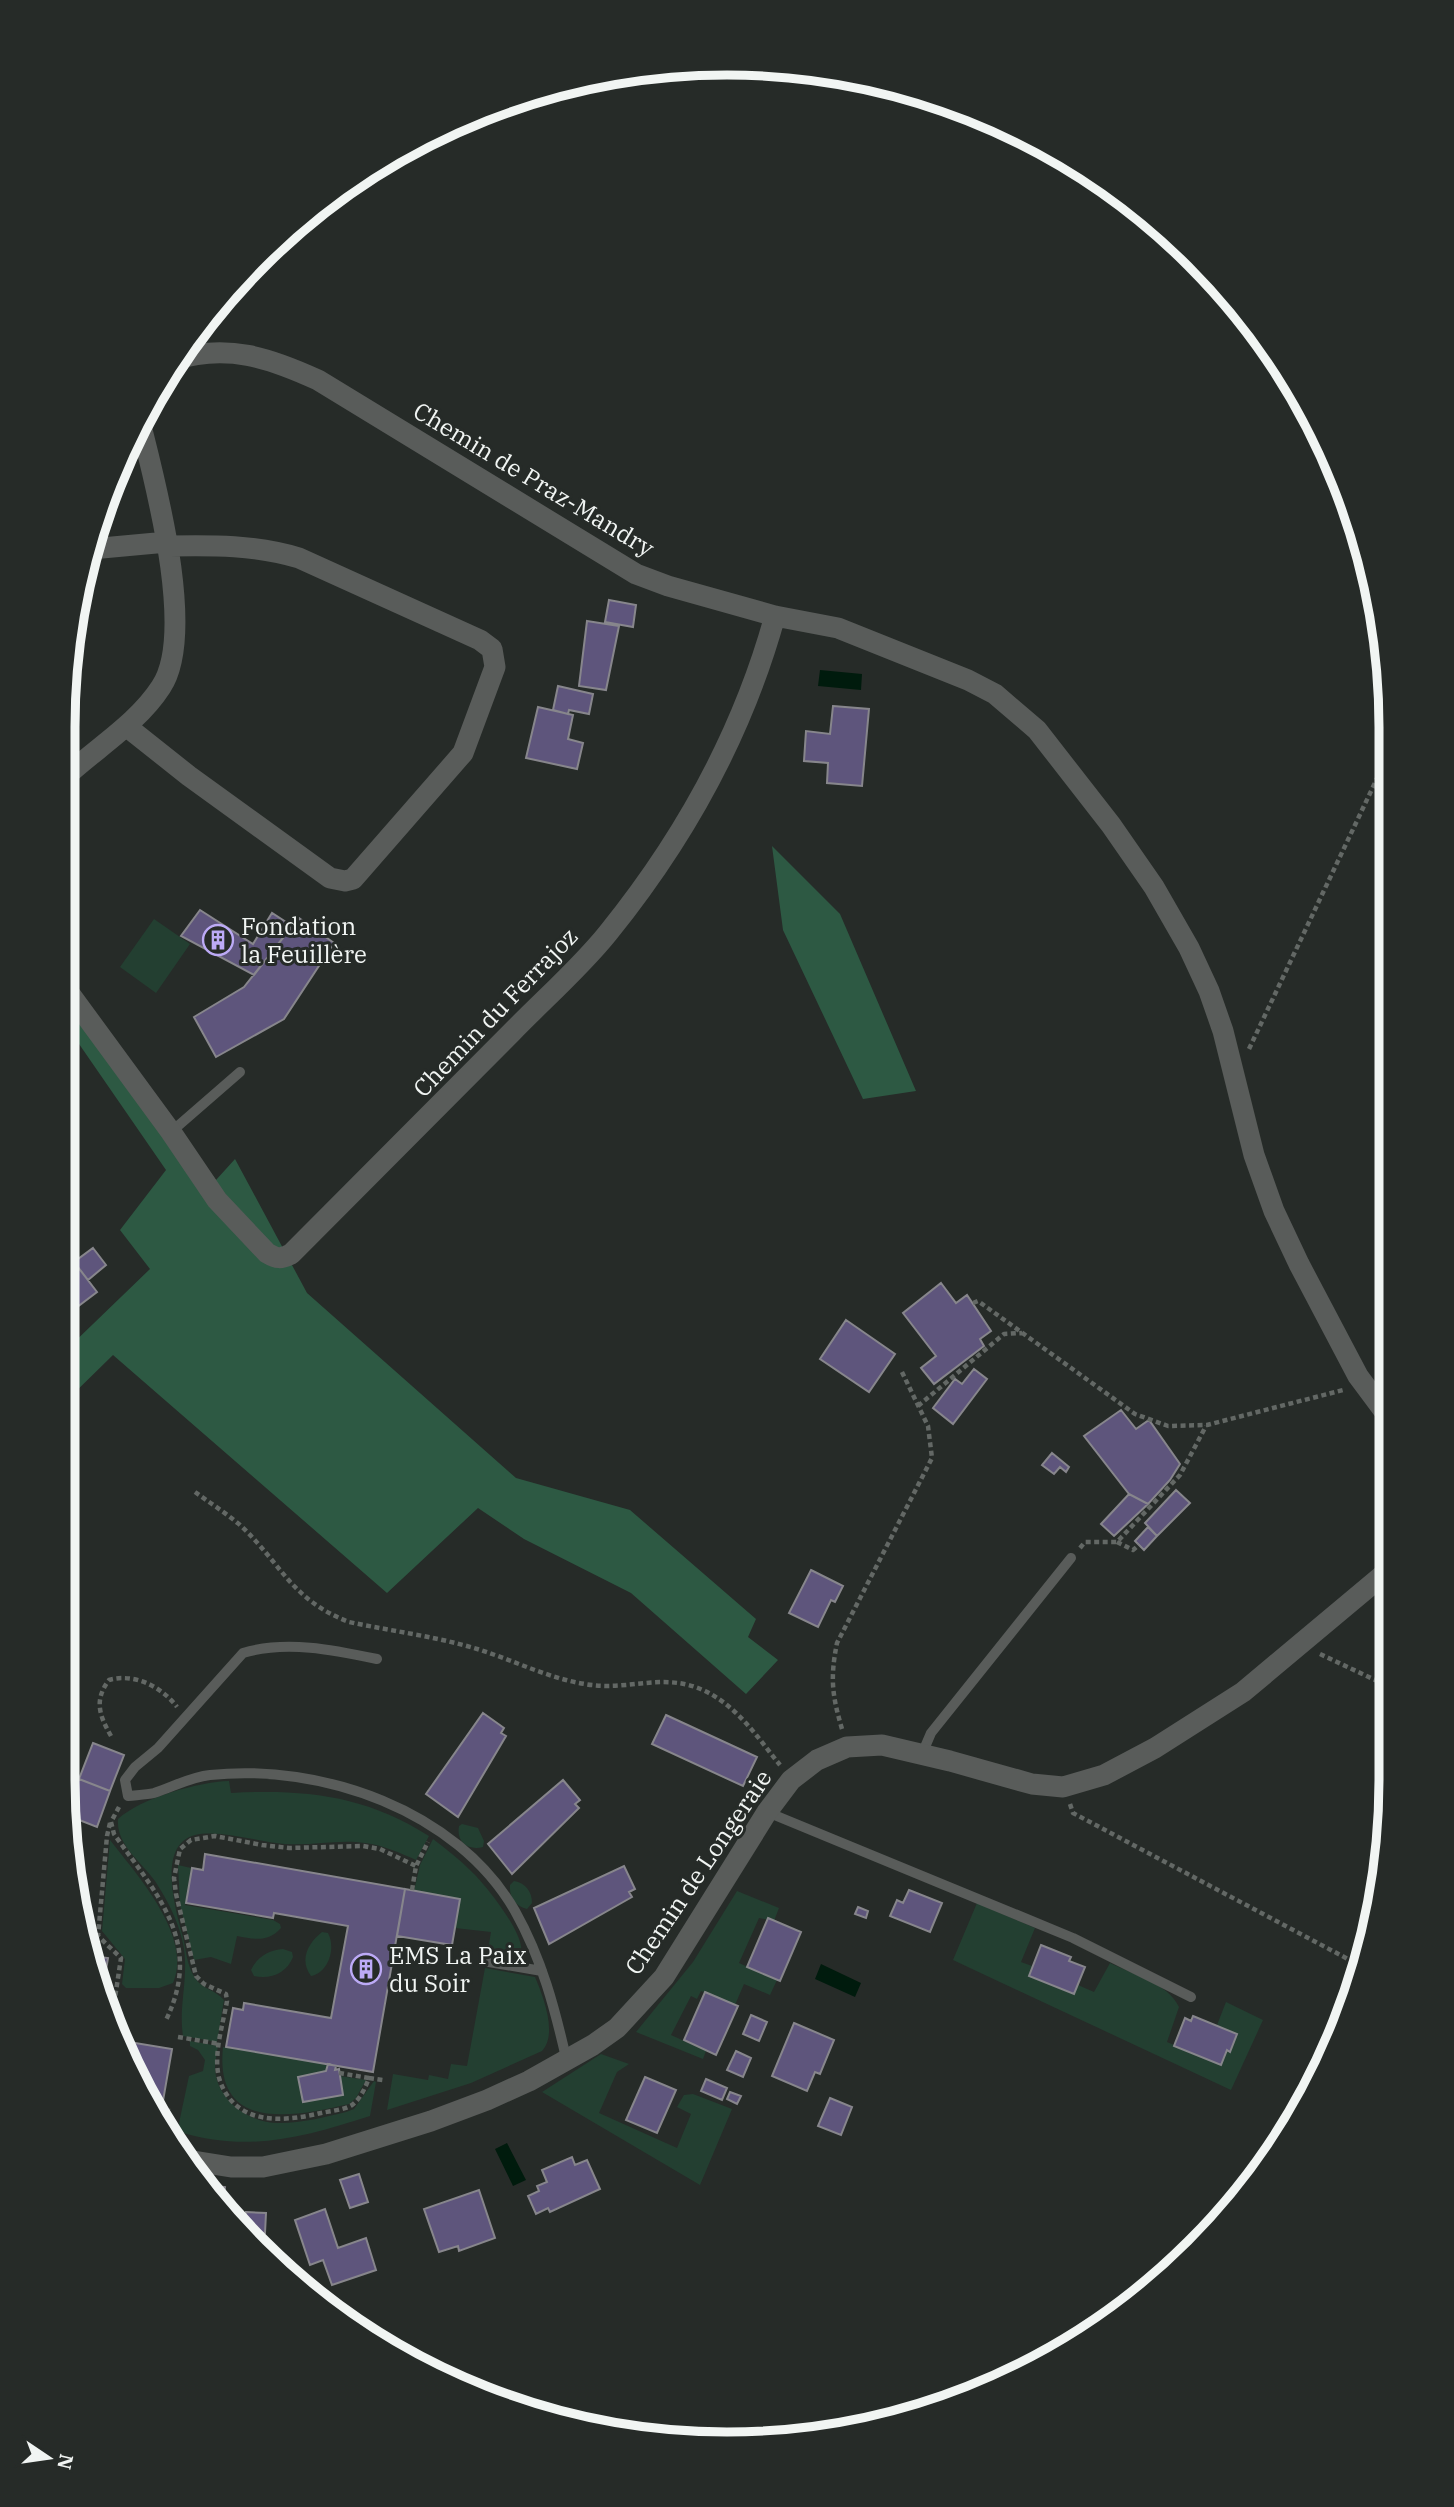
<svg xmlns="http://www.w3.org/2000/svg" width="1454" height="2507" font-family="'IBM Plex Serif',serif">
<rect width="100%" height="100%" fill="#262b28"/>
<path fill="#233f31" d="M154,919L190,944L156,993L120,967Z
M229,1781L231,1793C304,1789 365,1795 429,1836L416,1860C400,1853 383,1845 365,1843C339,1839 312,1846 285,1844C259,1842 219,1829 195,1835C156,1845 176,1911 183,1937C186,1950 187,1966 195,1978C202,1989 216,1990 224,2000L217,2042L183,2036C179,2011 186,1987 185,1961C185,1942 177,1921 169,1905C165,1897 160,1889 155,1881C141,1861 116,1845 118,1819C141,1798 198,1782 229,1781Z
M462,1824L478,1828L484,1841L483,1847C468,1851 456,1842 459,1826Z
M433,1839C446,1849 459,1859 471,1871C485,1884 526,1935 521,1953L488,1950L491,1932L455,1928L414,1891L420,1865Z
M110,1840C137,1875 193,1936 173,1983L159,1988H126L122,1984L125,1959L102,1931Z
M178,1865L191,1868L185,1905L273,1920L280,1924L281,1928C268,1943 254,1939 237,1936L231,1964L211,1957L194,1960L180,1905Z
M514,1881C526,1883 532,1892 532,1903L527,1909C515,1906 509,1897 510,1885Z
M737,1891L779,1908L774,1921L759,1918L739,1963L777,1980L770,1995L744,1984L735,2005L701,1991L697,1999L691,1996L671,2035L706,2051L703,2059L636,2032L693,1962Z
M977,1903L1035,1928L1021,1962L1032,1966L1029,1976L1074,1994L1078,1985L1094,1992L1110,1963C1132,1974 1168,1983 1179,2007L1167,2042L1221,2065L1227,2050L1231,2051L1237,2034L1217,2025L1226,2002L1263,2020L1231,2090L953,1960Z
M322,1932L328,1933C336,1948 329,1972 311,1976C299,1960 308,1943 322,1932Z
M283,1949L292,1952L293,1957C287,1973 270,1980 254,1976L251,1970C257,1957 269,1950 283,1949Z
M485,1968L535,1977C543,1996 558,2034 542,2051L471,2083L387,2110L393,2074L428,2080L429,2075L448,2079L451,2064L467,2066Z
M190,2041L218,2046C217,2053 215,2061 215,2068C216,2100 250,2124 280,2123C302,2123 325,2117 346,2112L354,2109L374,2081L376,2082L370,2116C304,2137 249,2153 180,2132L179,2123L189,2076L203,2071L205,2060L198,2050L190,2046Z
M223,2047L328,2064L326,2071L299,2077L303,2101L340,2076L366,2080L356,2098L349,2104C294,2117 214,2133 223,2047Z
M601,2054L629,2064L617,2072L599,2113L677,2148L691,2114L677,2107L684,2095L693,2094L732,2109L700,2185L542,2092Z"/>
<path fill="#2d5943" d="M772,846L840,914L916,1091L863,1099L783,930Z
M93,1013L216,1180L235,1159L307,1293L516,1478L630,1510L756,1619L748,1637L778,1660L746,1694L631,1593L524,1539L478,1508L387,1593L113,1355L64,1403V1352L150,1269L120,1230L166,1170L68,1028Z"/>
<path fill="#001b0d" d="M820,670L862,674L861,690L818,686Z
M821,1964L861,1983L855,1997L815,1979Z
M507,2143L526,2180L513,2186L495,2149Z"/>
<path fill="#5e557c" stroke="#87868c" stroke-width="2" d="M609,600L636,605L633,627L605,622Z
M587,621L619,626L606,690L579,686Z
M558,686L593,694L589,714L569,710L568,714L553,710Z
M833,706L869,709L862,786L827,783L828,763L804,761L806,731L830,734Z
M538,707L573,715L568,739L583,743L577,769L526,758Z
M200,910L253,944L272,913L292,926L254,975L181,936Z
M299,918L334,943L284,1019L216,1057L194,1017L244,987Z
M93,1248L106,1265L88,1280L74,1262Z
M74,1262L97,1292L64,1317V1270Z
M941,1283L956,1303L967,1295L991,1331L980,1339L984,1346L934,1384L921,1368L936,1356L903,1313Z
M846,1320L895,1354L869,1392L820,1359Z
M974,1369L987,1379L953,1424L933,1408L955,1379L962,1384Z
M1121,1410L1136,1429L1149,1420L1180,1464L1170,1480L1148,1504L1129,1494L1084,1436Z
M1052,1453L1069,1467L1066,1472L1060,1467L1054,1474L1042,1465Z
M1176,1490L1190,1503L1157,1536L1145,1523Z
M1129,1494L1148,1504L1114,1536L1101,1524Z
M1148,1527L1157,1536L1144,1550L1135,1541Z
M811,1570L843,1586L835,1602L831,1600L818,1627L789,1613Z
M483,1713L504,1728L501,1733L506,1736L458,1817L426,1794Z
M666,1715L757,1757L743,1786L652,1744Z
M93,1743L124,1755L110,1791L79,1779Z
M79,1779L110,1791L97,1827L69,1816L68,1809Z
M563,1780L580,1800L575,1804L579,1808L512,1874L488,1844Z
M205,1854L405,1889L373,2072L226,2047L233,2008L243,2010L244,2003L331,2018L348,1926L274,1913L273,1918L186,1903L192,1868L203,1870Z
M624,1866L635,1889L629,1892L632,1897L549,1944L534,1908Z
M405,1889L460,1899L452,1945L397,1936Z
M909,1890L942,1903L930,1932L890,1916L897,1900L903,1903Z
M858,1907L868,1911L866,1918L855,1914Z
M768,1918L801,1932L780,1981L747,1967Z
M1041,1945L1071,1957L1069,1961L1085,1967L1074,1994L1029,1976Z
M91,1951L101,1953L100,1957L108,1958L101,1999L98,1993Z
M705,1992L738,2006L716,2055L684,2040Z
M751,2015L767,2022L759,2041L743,2034Z
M1193,2016L1237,2034L1230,2052L1227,2050L1221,2065L1174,2046L1185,2018L1191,2021Z
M794,2023L834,2040L820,2074L815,2072L807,2091L772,2076Z
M123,2041L172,2049L163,2101L155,2100Z
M736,2051L751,2058L743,2077L727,2070Z
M328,2064L336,2066L335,2070L339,2069L343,2095L303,2102L298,2077L326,2071Z
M645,2077L676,2090L657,2133L626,2120Z
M706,2079L727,2088L722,2100L701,2091Z
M730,2092L741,2096L737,2104L727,2099Z
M830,2098L852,2107L841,2135L818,2126Z
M572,2157L575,2165L587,2160L600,2189L550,2212L548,2208L536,2214L528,2196L539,2191L537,2186L547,2182L542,2170Z
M359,2174L368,2202L350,2208L340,2180Z
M200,2184L225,2187L223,2205Z
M479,2190L495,2238L459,2251L458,2246L439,2252L424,2209Z
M325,2209L338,2248L366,2238L376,2270L332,2285L323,2260L310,2265L295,2220Z
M246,2212L266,2213L265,2233L252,2232L245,2226Z"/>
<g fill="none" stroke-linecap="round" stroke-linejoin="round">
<path stroke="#636865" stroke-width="4.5" stroke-dasharray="5 3.5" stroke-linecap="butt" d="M1249,1049L1390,751
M973,1303L978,1301L1135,1414L1168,1426L1207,1425L1343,1390
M918,1406L1004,1334L1022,1333
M195,1492C210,1503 226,1513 240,1525C281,1563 291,1600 349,1622C391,1631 433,1636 474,1648C511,1659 547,1678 585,1684C628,1692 663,1671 705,1691C738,1707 758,1738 780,1765
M1117,1542L1133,1550L1139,1545
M1080,1548L1085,1542H1117L1180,1475L1206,1426
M1320,1654L1390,1687
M842,1729C832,1695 830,1678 837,1643L932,1458L928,1426L901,1370
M111,1736C99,1715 94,1700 109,1680C134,1673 161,1686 177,1707
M1070,1804L1073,1813L1361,1966
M119,1807L111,1822L114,1834C157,1895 204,1942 166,2020
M110,1823L107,1836L98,1936L121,1958L113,2011
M412,1890L416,1866L428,1842
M178,2037L220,2044
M339,2073L369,2078C365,2088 361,2098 352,2105C344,2110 330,2111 321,2113C283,2122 236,2126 220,2081C212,2057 223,2025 227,2001L226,1994L204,1984L196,1976L176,1894L174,1878L180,1849L191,1840L215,1836L262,1845L289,1848L363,1846L380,1849L416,1866
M369,2078L383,2080
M160,2109L170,2111"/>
<path stroke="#595c5a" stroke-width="10" d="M171,1132L240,1072
M377,1659C334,1650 286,1640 243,1653L158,1748L135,1767L125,1780L128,1796C136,1795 146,1795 154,1793C173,1787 190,1777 210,1775C321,1763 457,1810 515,1911C542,1959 555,2009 567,2062
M922,1754L931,1733L1071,1558
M767,1812L1073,1938L1191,1997
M489,1962L542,1971"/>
<path stroke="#595c5a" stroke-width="21" d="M174,360C227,343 270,358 318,380L636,574L668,586L775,616L838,628L968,680L995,694L1037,730L1111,825L1154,887L1189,948L1209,991L1223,1031L1254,1155L1274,1211L1299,1264L1358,1376L1390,1419
M91,549L167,542
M126,726L189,776L330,878L345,881L353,879L463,753L495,667L492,649L480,640L299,558C256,545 213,545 168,546
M64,778C96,748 137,724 161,687C196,635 156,486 141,426
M64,986L171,1132L217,1200L267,1253C277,1259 281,1259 291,1254C365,1180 439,1106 512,1032C543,1000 580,968 608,933C684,839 743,732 775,616
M187,2160L231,2167H263L326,2154L431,2121L487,2100L529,2081L593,2045L617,2028L664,1977L767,1812L791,1780L817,1760L847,1747L882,1745L950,1761L1032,1784L1063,1787L1104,1775L1155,1748L1243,1692L1390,1569"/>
</g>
<defs>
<g id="building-ring" transform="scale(1.575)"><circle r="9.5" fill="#262b28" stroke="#bcaaf6" stroke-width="1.5"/><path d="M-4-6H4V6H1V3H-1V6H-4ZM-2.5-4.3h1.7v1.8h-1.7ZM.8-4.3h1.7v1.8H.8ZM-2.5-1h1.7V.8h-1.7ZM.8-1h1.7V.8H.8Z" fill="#bcaaf6"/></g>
</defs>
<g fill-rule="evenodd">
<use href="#building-ring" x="218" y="940"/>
<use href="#building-ring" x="366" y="1969"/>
</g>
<g text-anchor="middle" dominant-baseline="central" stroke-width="6" stroke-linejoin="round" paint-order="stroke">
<g font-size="24" fill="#f1f5f3" stroke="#262b28">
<text transform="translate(534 479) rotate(31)">Chemin de Praz-Mandry</text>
<text transform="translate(495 1012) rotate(-46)">Chemin du Ferrajoz</text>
<text transform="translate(698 1872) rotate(-56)">Chemin de Longeraie</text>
</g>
<g font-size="24" fill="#f1f5f3" stroke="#262b28" text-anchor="start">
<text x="241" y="926">Fondation<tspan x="241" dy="28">la Feuillère</tspan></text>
<text x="389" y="1955">EMS La Paix<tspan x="389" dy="28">du Soir</tspan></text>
</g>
</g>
<path d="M0 0H1454V2507H0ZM727 75H727A652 652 0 0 1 1379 727V1780A652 652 0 0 1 727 2432H727A652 652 0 0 1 75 1780V727A652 652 0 0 1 727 75Z" fill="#262b28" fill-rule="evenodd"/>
<path fill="none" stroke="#f1f5f3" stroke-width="9" d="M727 75H727A652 652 0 0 1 1379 727V1780A652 652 0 0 1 727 2432H727A652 652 0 0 1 75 1780V727A652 652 0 0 1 727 75Z"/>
<g transform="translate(49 2458) rotate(103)" stroke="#262b28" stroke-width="5" paint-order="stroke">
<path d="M0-5L12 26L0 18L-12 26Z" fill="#f1f5f3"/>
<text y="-10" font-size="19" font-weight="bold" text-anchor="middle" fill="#f1f5f3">N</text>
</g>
</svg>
